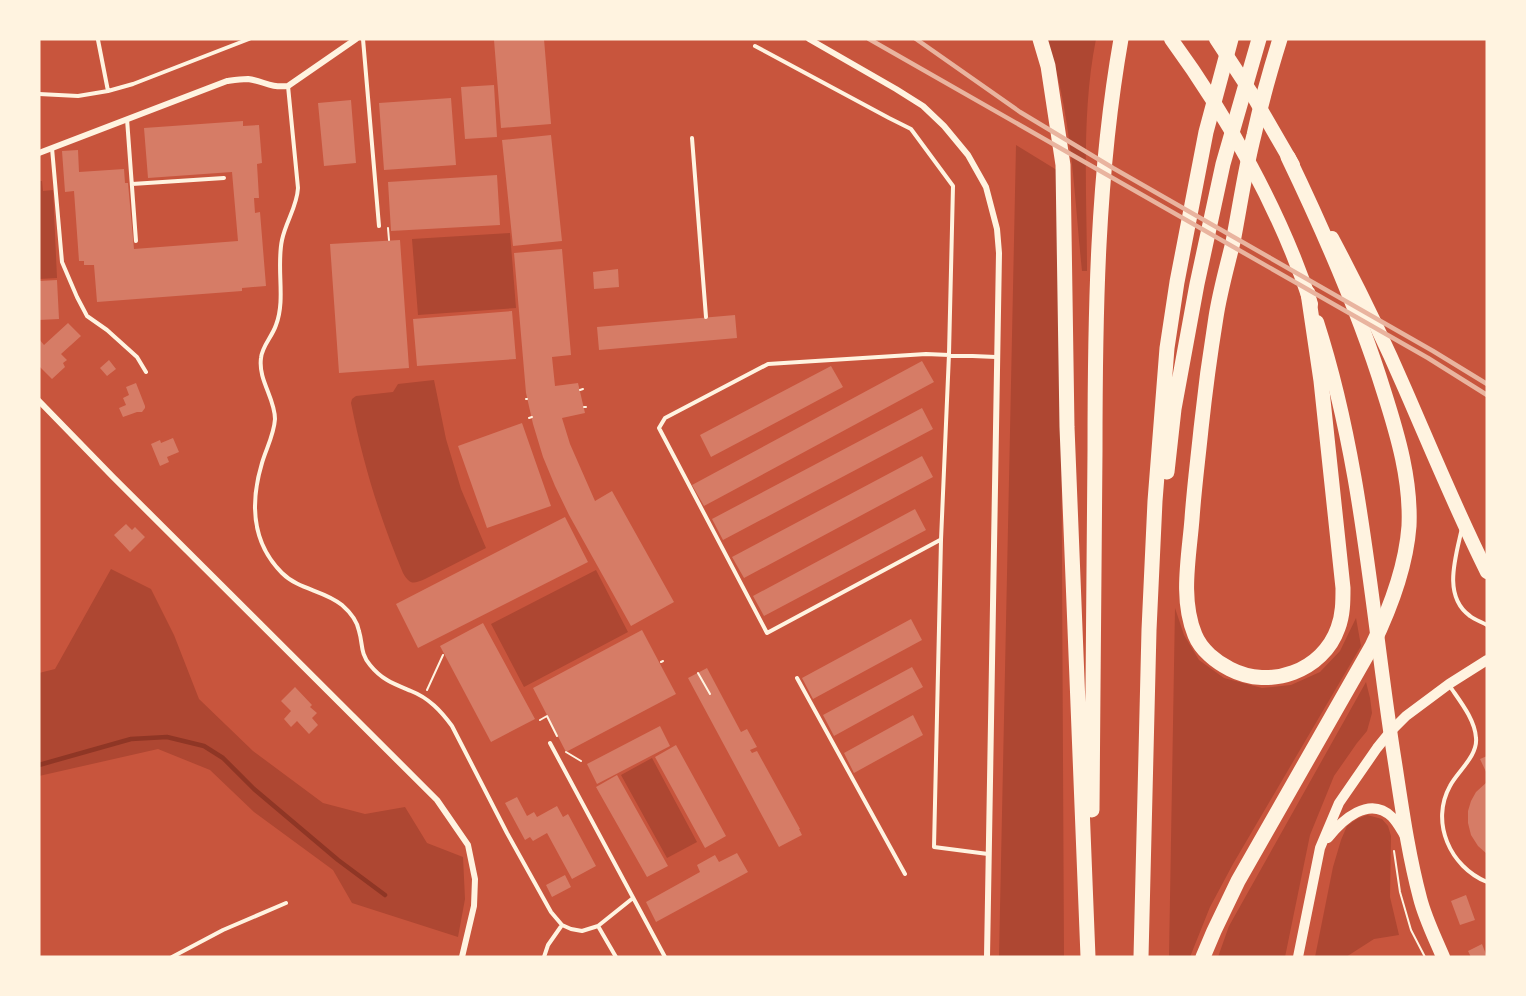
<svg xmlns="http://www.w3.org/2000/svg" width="1526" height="996" font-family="'Noto Sans',sans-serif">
<rect width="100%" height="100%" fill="#c8553d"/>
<path fill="#ae4732" d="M1047,39H1096C1081,114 1087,195 1087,271H1082C1074,193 1072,114 1047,39Z
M1016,145L1060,172L1064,957H999Z
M39,181H42L43,191L53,190L57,278L39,279Z
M510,233L516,308L418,315L412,239Z
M434,380L446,439L461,489L486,548L425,579C413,584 410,585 403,573C379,516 363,463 351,403L352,399L356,396L393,392L398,384Z
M111,569L151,589L174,635L199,699L253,751L323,803L365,814L405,807L427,843L463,857L465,899L458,937L352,903L333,870L254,812L210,770L158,749L39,776V673L55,669Z
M596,570L628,632L524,687L491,624Z
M1175,608L1184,635L1199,660L1224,678L1262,688L1291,685L1320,672L1340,651L1356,618L1361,646L1233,864L1210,907L1190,957H1169Z
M1366,682L1370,698L1372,713L1367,731L1357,743L1334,776L1310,835L1285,957H1218L1229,926Z
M652,758L697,842L667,858L621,775Z
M1367,815L1382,819L1388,826L1391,836L1390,897L1399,935L1374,939L1346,957H1315L1333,867L1341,840L1347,826L1357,819Z"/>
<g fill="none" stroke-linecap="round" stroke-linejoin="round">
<path stroke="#8f3625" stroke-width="4.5" d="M39,765L131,739L167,737L204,746L223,758L254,789L338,860L385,895"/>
</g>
<path fill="#d67c66" d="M511,39H544L551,124L501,128L494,40Z
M494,85L497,137L465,139L461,87Z
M451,98L456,165L384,170L379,103Z
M351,100L356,163L324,166L318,103Z
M243,121V126L259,125L262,163L257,164L259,198H254L255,213L260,212L266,286L242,288V291L97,302L94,265H84V261H79L74,191L65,192L62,151L78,150L79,172L124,169L125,183H128L134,249L238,241L232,172L148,178L144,128Z
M551,135L562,241L513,246L502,140Z
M497,175L500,225L391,231L388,182Z
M400,240L409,368L339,373L330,244Z
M562,249L571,355L552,357L555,386L578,383L585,413L562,418L570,444L595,501L612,491L674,602L631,626L569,515L555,486L543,457L533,424L526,393L514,253Z
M618,269L619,287L594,289L593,272Z
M57,280L59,319L39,320V281Z
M512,311L516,359L417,366L413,319Z
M735,315L737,338L599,350L597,327Z
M68,323L81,336L61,354L67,360L63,363L65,367L52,379L39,366V339L44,345Z
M109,360L116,369L107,376L100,368Z
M922,361L934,382L704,506L692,485Z
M831,366L843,387L711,457L700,435Z
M136,383L145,406V408L142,412H137L123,417L119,408L126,405L123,398L129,395L126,387Z
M922,408L933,429L723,540L712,519Z
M522,423L551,506L487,528L458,446Z
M173,438L179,452L167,457L169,462L160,466L151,444L160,440L161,443Z
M922,456L933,477L744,578L732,557Z
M915,509L926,530L764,616L753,596Z
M565,517L588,562L418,648L396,604Z
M126,524L132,530L135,527L145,537L130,552L114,535Z
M911,619L922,640L813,699L802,678Z
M483,623L535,719L491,742L440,646Z
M642,630L676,694L566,752L533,688Z
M912,667L923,687L834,736L823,715Z
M707,668L741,732L747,729L757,747L750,750L752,753L757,751L800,829H799L802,835L779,847L688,678Z
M295,687L312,705L310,707L317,713L312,718L318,725L309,734L297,721L291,727L284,719L291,711L281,701Z
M913,715L923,735L854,773L844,753Z
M660,726L670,746L597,784L587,764Z
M676,745L726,836L705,848L655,757Z
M1487,756V774L1480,759Z
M617,775L668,866L647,877L596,787Z
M1487,782V854L1478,846L1471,835L1468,823V811L1471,801L1476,792Z
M517,797L527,816L534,812L537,817L557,806L563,817L568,814L596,866L572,879L547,833L533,841L530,837L525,840L505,803Z
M737,853L748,872L656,922L646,902L700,872L697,865L715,855L719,862Z
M565,875L571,887L552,897L546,885Z
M1466,895L1475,920L1460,925L1451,901Z
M1482,944L1487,957H1471L1468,951Z"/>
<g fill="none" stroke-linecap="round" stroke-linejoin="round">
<path stroke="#fff3e0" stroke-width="2" d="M388,228L389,240
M580,390L583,389
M526,399H527
M584,407H586
M529,418L532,417
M661,662L663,661
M698,673L710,694
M427,690L443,655
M540,720L547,716L557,736
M566,752L581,761
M1394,851L1400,892L1411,930L1425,957"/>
<path stroke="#fff3e0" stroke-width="4" d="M363,39L379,226
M98,40L108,91
M755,46L889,118L911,129L953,186L949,354L941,540L934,847L988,854
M288,86L298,188C297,207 286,221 282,240C276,268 286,299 276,325C272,337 262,346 261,358C258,380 275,398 275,419C274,435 266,449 262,463C250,503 251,542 282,573C299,590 324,590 342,605C350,612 357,620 359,631C363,644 360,653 370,665C382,680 394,684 411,691C429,698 441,711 452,726L507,833L551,912L562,925L571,929L582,931L598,926L633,898
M39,94L78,96L108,91L133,84L249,39
M127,119L136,241
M692,138L706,317
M52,148L62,262L77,297L87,316L107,330L137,357L146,372
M132,184L224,178
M1462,528C1456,556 1442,596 1470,616C1475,620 1482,622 1487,625
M940,540L767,633L659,428L665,418L768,364L926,354L996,357
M797,678L905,874
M1449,685C1459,700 1475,719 1476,738C1478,756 1457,772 1450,786C1430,822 1450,867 1487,882
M550,743L665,957
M598,926L616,957
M172,957L223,930L286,903
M544,957L548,945L562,925"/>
<path stroke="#fff3e0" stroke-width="6" d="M809,39L896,89L923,106L944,126L968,155L986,187L997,229L999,253L987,957
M39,153L227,81C234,80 240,79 248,79C264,81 269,88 288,86L356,39
M39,401L113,477L437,800L468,845L475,879L474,906L462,957"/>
<path stroke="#fff3e0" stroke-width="10" d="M1328,838C1342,820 1369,795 1392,817C1397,822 1401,830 1405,836
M1298,957L1320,848L1339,803L1377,748L1390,732L1406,716L1449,684L1487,660"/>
<path stroke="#fff3e0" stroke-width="14" d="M1171,39C1228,117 1281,212 1311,304
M1216,39L1252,94L1293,165
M1332,238C1358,287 1383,338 1405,389C1432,451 1457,512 1487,572
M1317,322C1362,461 1371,607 1393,750C1401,800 1407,849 1420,898C1425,918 1435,938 1443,957"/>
<path stroke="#fff3e0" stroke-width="15" d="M1040,39L1048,66L1063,165L1067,427L1088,957
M1280,39C1270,71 1261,103 1254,135C1245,170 1240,206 1233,242C1227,267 1220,291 1216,317C1210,354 1205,391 1201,429C1198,459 1194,489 1192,519C1189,557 1180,599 1195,635C1201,650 1216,662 1230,669C1270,690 1323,671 1338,628C1343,615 1343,601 1343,588L1321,381L1308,293
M1167,472L1174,409L1197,284L1223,164L1259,39
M1092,810C1093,690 1094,571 1095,451C1095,314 1097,175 1121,39
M1141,957L1149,630L1155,501L1167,348L1177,282L1206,132L1231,39
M1203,957L1214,931L1238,881L1372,646C1390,609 1406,567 1409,526C1411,480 1398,436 1384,392C1359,311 1325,234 1288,157"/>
<path stroke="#e9b49f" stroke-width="4.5" d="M869,39L1428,358L1487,395
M916,39L1020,112L1113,168L1433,351L1487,384"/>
</g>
<rect width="1526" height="996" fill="none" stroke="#fff3e0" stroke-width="81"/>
</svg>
